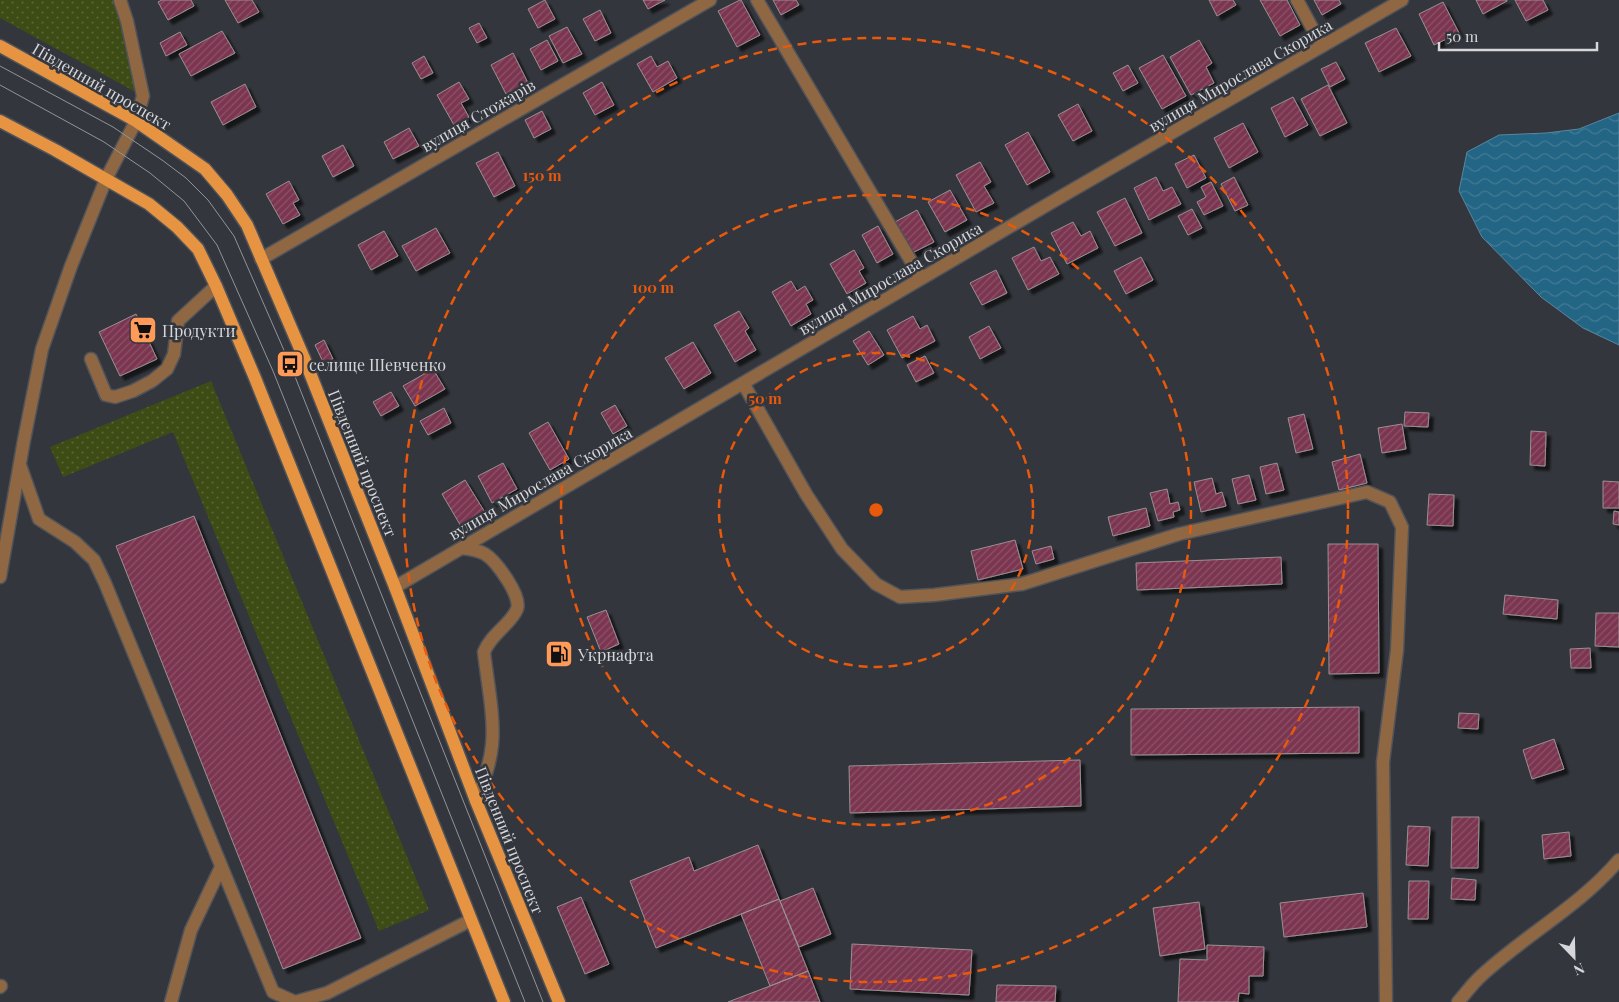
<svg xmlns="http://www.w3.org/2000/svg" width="1619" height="1002" font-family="'Playfair Display',serif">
<defs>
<pattern id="grass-dots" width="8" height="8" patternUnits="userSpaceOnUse" patternTransform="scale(1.25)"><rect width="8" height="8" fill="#3d4c14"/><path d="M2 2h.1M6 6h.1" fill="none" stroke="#586536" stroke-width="1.8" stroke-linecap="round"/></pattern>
<pattern id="water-waves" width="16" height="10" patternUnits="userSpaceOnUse" patternTransform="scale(1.25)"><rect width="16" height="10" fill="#236584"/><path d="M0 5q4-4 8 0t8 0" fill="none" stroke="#427a95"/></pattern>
<pattern id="building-hatch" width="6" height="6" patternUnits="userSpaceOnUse" patternTransform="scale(1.25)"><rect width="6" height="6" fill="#7b3550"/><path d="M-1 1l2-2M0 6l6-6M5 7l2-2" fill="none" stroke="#8d5269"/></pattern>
<filter id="shadow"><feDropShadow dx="4.5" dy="4.5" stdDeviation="1" flood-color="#0009"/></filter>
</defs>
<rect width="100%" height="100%" fill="#33363c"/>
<path fill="url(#grass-dots)" d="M0,0H120L143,96L0,18Z
M211,381L429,910L379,931L173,432L63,477L50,447Z"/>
<path fill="url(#water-waves)" stroke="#58879e" d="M1619,113V345L1583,328L1541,297L1482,237L1459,191L1467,152L1499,135L1546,133L1579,129Z"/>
<path fill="url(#building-hatch)" stroke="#999092" filter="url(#shadow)" d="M162,0H191L194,6L168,20L158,2Z
M225,0H252L259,12L238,23Z
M545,0L555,19L538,28L528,9Z
M643,0H665L648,9Z
M740,0H741L760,35L737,47L718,11Z
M773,0H796L799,5L781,15Z
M1209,0H1233L1236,5L1217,16Z
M1260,0H1287L1300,25L1280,36Z
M1314,0H1339L1341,4L1322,15Z
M1476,0H1507V1L1483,14Z
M1515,0H1543L1548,10L1526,21Z
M1443,2L1459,33L1434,45L1419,14Z
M600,10L611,33L595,41L583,19Z
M479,23L487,38L477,43L469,28Z
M567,27L582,54L563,63L549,36Z
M1396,28L1411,56L1379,72L1365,43Z
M222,31L235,53L191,76L179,54Z
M180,32L187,45L166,56L160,43Z
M547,40L558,61L541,70L530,49Z
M1199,40L1212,63L1206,67L1214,83L1191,95L1170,57Z
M513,53L528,83L506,94L491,65Z
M1163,55L1186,96L1162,109L1139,68Z
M424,56L433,73L421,79L412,63Z
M651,56L657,67L668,61L677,78L653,92L637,64Z
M1336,62L1345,79L1330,87L1321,69Z
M1128,65L1138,83L1123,91L1113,73Z
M459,82L469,99L461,103L469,117L454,125L437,95Z
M602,82L614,105L595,115L583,93Z
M245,84L256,107L223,125L211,102Z
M1328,85L1347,123L1320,136L1301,99Z
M1293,97L1308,125L1285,137L1271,108Z
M1078,104L1092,131L1073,141L1058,115Z
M542,111L551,129L534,138L525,120Z
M1243,123L1258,152L1229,168L1214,138Z
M409,128L419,146L393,159L384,142Z
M1028,132L1050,172L1027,185L1005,145Z
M343,145L354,166L333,177L322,156Z
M498,152L515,186L494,197L476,163Z
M1194,155L1206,178L1187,188L1175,164Z
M980,162L991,182L984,186L994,203L976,212L956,175Z
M1156,177L1163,191L1172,187L1181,204L1149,220L1134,188Z
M1234,177L1248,205L1235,211L1221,184Z
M289,181L299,200L293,203L300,215L283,224L266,194Z
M1211,182L1223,206L1204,215L1197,202L1206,197L1201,187Z
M950,190L967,220L945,232L928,202Z
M1125,198L1142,233L1115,246L1097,212Z
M1192,209L1202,228L1188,235L1178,216Z
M917,210L934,242L912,253L895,222Z
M1073,222L1081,236L1090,231L1098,248L1067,264L1051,233Z
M878,226L893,254L877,263L862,235Z
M436,228L450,253L416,271L402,246Z
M384,231L398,256L371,270L358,245Z
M1034,247L1041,261L1050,257L1059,274L1028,290L1012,258Z
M854,250L864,268L859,271L866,283L847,294L830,264Z
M1141,257L1153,280L1126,294L1114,271Z
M996,270L1007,293L982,305L970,283Z
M791,281L797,291L805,286L813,300L806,304L811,314L791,326L772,292Z
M739,311L749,328L745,331L756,350L735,362L714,325Z
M136,314L157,359L120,376L99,332Z
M913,316L920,329L927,325L935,341L902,358L887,330Z
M989,326L1001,348L980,359L969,337Z
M869,331L884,355L868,365L853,341Z
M324,340L333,359L324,364L315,345Z
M693,342L711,373L684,389L665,358Z
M925,356L934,373L916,382L907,365Z
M433,369L445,389L415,406L403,386Z
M391,392L399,406L381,416L373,402Z
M615,405L627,426L613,434L601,413Z
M444,408L451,423L428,435L420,421Z
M1405,412L1429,413L1428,427L1404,426Z
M1304,414L1313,449L1296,453L1288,418Z
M548,422L569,459L550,470L529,433Z
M1402,424L1406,449L1382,453L1378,428Z
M1531,431L1546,432L1545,466L1530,465Z
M1360,454L1367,483L1339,490L1332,462Z
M503,463L517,489L492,503L478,476Z
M1277,463L1284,490L1266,494L1260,467Z
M1249,475L1256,500L1238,504L1232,479Z
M1212,478L1216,494L1222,492L1226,506L1201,512L1194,482Z
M465,480L486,514L462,528L442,494Z
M1603,481L1619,482V508H1603Z
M1167,489L1170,504L1178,502L1180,510L1173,512L1174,517L1158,521L1150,493Z
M1429,494L1454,495L1453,526L1427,525Z
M1146,508L1150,526L1113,536L1108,517Z
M1614,511L1619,512V525L1613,524Z
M194,516L361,938L283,969L116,546Z
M1015,540L1023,569L978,580L971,551Z
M1328,544H1378L1379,673L1329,674Z
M1051,546L1054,559L1036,564L1032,551Z
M1281,557L1282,584L1137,590L1136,563Z
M1505,595L1558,600L1557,619L1503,614Z
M606,610L619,644L601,652L587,617Z
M1596,613H1619V647L1595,646Z
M1590,648L1591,668H1571L1570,649Z
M1359,707V753L1131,755V709Z
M1459,713L1479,714L1478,729L1458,728Z
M1554,739L1564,769L1532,779L1523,750Z
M1080,760L1081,806L850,813L849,766Z
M1452,817H1479L1478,868H1451Z
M1408,826L1430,827L1428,866L1406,865Z
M1569,832L1571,856L1544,859L1542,835Z
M758,845L779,899L656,948L630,881L689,857L694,871Z
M1452,878L1476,880L1475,900L1451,899Z
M1409,881H1429L1428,919H1408Z
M813,888L831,934L799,947L780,901Z
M1363,893L1367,927L1284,937L1280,903Z
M581,897L609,964L585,974L557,907Z
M779,899L808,971L770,986L741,914Z
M1199,902L1205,949L1160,956L1153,908Z
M852,944L972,950L969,995L850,989Z
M1207,945L1264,947L1263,976H1249V994L1239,993L1238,1002H1178L1180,959L1207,960Z
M808,971L820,1002H728L770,986Z
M997,985L1056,986L1055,1002H996Z"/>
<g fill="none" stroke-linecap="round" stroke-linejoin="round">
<g stroke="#505359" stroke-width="15">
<path id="minor" d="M757,0L921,278
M1297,0L1322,46
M261,259L710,0
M91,359L106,395L115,397L133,391L152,381L167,369L174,354L178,321L216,286
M743,383L806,494L842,549L876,584L900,597L934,595L1022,584L1179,534L1367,492L1390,502L1402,527L1397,650L1383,762L1386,1002
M20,465L39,519L75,542L94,560L105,583L273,992L295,1002L327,993L471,920
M462,548C470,549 478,550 485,554C496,561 522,596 517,609C512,623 491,634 484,652C487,680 495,718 492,745C490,765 483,783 476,801
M0,577L24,440L42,349L71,266L106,179L136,121L143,96L127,21L120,0
M395,587L1069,192L1402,0
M0,987L1,986
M171,1002L191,930L221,867
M1458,1002C1466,993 1473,983 1481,976C1525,935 1580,906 1619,860"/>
</g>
<g stroke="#505359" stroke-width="15">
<path id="major" d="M0,46L136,121L205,169L227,195L247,225L304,358L395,587L476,801L559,1002
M0,121L55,150L149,204L177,227L198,249L216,286L255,378L504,1002"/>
</g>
<use href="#minor" stroke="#8f6742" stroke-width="12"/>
<use href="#major" stroke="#e69442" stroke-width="12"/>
<path stroke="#919499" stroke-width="1" d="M0,66L113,127L162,160L186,178L208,200L234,236L290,364L543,1002
M0,85L104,142L150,173L184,201L217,245L273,371L525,1002"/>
</g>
<g fill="none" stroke="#e8590c" stroke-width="2.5" stroke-dasharray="9 6">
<circle cx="876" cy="510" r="157"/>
<circle cx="876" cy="510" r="315"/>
<circle cx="876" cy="510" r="472"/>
</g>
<defs>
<g id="supermarket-square" transform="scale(1.4375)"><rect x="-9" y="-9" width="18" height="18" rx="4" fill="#fe9b59" stroke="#33363c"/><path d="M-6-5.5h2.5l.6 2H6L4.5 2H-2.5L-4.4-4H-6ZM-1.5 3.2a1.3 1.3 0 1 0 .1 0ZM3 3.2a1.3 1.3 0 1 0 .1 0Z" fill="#111"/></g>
<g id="bus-square" transform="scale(1.4375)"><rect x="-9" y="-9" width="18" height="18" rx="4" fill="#fe9b59" stroke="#33363c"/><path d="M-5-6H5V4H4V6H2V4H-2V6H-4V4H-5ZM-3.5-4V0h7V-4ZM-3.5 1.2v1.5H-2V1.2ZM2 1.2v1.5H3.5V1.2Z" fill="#111"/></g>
<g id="fuel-square" transform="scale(1.4375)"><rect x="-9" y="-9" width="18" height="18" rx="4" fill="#fe9b59" stroke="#33363c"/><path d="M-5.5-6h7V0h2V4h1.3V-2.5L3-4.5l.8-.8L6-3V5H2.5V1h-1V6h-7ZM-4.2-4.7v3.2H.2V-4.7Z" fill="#111"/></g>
</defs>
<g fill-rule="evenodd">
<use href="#supermarket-square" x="143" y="330"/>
<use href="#bus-square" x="290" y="364"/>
<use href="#fuel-square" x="559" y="654"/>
</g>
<g text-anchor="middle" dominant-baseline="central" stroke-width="5" stroke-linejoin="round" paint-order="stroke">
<g font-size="16" fill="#d5d7db" stroke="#33363c">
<text transform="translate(1240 75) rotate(-30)">вулиця Мирослава Скорика</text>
<text transform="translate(102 86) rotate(30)">Південний проспект</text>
<text transform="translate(478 115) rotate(-30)">вулиця Стожарів</text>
<text transform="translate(890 278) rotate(-30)">вулиця Мирослава Скорика</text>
<text transform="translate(363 463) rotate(68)">Південний проспект</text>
<text transform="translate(540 483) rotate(-30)">вулиця Мирослава Скорика</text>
<text transform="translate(510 840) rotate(68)">Південний проспект</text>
</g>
<g font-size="16" fill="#d5d7db" stroke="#33363c" text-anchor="start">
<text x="162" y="330">Продукти</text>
<text x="309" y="364">селище Шевченко</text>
<text x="578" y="654">Укрнафта</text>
</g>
</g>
<circle cx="876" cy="510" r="8" fill="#e8590c" stroke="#33363c" stroke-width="2.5"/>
<g font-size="15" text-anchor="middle" font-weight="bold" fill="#e8590c" stroke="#33363c" stroke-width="5" stroke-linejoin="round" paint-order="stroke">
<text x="542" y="181">150 m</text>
<text x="653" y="293">100 m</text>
<text x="765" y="404">50 m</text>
</g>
<g transform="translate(1574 957) rotate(157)" stroke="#33363c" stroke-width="4" paint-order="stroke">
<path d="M0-4L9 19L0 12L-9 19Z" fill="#d5d7db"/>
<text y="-8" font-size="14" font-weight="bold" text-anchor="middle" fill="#d5d7db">N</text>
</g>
<path d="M1439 42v8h158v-8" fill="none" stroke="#d5d7db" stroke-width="2.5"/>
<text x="1446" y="42" font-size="15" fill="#d5d7db" stroke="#33363c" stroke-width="4" paint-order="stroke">50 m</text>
</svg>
